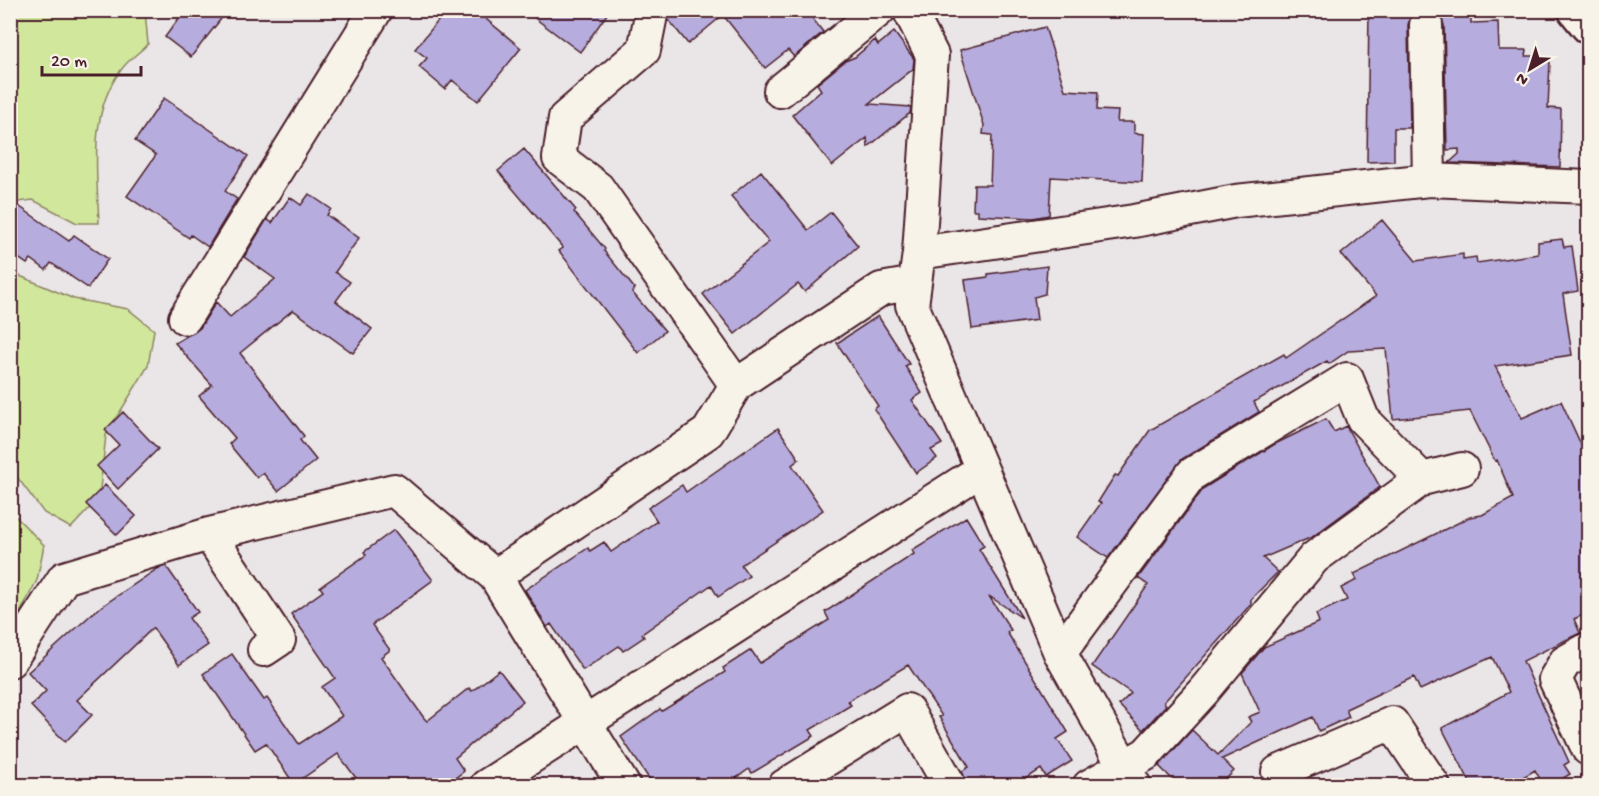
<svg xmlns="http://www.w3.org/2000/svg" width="1599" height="796" font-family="'Gochi Hand',sans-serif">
<rect width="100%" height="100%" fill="#eae5e6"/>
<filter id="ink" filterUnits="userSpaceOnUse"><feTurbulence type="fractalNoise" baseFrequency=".0167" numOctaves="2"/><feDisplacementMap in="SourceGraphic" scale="12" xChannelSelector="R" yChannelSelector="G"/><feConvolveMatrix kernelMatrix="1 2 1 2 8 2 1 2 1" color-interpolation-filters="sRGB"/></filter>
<g filter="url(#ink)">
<path fill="#d0e79c" stroke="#8d8364" stroke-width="1.5" d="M10,11H145L148,44C140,52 128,60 121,70C88,113 97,172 99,223H77L33,200L11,203Z
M11,268L20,276L74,299L128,309L154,330L148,366L106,435L99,498L71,528L44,513L11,469Z
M11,512L44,545L37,580L11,630Z"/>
<path fill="#b6acdd" stroke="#4a1f2b" stroke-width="1.5" d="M185,10H228L191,57L165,37Z
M447,10H475L521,48L478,101L452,80L445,89L419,67L427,58L415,49Z
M524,10H610L580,52Z
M670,10H806L823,32L794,57L788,50L765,68L723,15L688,44L668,19Z
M1369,10H1416L1410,17L1408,25L1410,128H1394V161L1367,162Z
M1436,10H1471V23L1498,22L1499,50H1527L1526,56H1537V62H1550L1548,108L1561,109L1560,167L1449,163L1459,154V149L1447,150L1444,25Z
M1045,27L1065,90L1098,92L1097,110L1118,111L1117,122H1134V133L1144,134L1142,182L1051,177L1049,215L1033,218L978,215V210H973L974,185H990L992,135L983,134L984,125L960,50Z
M894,32L914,59L913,69L869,104L911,107L910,113L868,147L867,138L832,166L792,115L821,90L817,84L845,61L855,57L875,40L878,45Z
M164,98L248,156L225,191L237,199L208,247L191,235L189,238L127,196L156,155L135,141Z
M524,149L576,210L574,212L605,249L604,251L635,289L632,292L665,331L638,353L559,251L563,248L498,171Z
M761,171L808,230L831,212L858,246L805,292L798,284L735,334L703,294L769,242L731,196Z
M309,194L331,209L327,215L359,238L335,272L350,282L336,301L372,329L353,353L293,310L240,353L304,436L300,440L316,460L278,491L263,473L257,478L229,444L235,438L199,396L212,385L175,343L200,328L216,302L230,317L275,279L244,257L267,219L272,223L290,197L301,205Z
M10,200L69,241L74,235L108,259L88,288L51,263L46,270L31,259L27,264L10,252Z
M1382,220L1416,261L1463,254V259L1476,257L1477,263L1538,254V242L1562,239L1564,247L1572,246L1578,291L1563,294L1572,355L1495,366L1522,418L1561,401L1588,460V613L1574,619L1580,633L1523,661L1569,762L1564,765L1570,774L1551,786H1544L1535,770L1508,786H1472L1442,728L1509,692L1492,657L1420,690L1414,677L1346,709L1349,717L1319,731L1313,717L1222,759L1234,771L1219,786H1179L1159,766L1192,730L1218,755L1251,722L1248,717L1260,712L1242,673L1264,647L1319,622L1316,614L1347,600L1341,588L1357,580L1354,574L1470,517L1482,515L1513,498L1497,460L1495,461L1470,411L1393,419L1386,349L1348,351L1329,364L1327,361L1254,402L1259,412L1182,459L1108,558L1077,537L1101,503L1098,502L1115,475L1118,476L1150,430L1284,354L1286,358L1376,296L1341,254Z
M1047,266L1045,294L1034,297L1037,320L972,329L965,280L988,277V274Z
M878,316L909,364L905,366L922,393L912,400L942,444L931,450L937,458L916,473L874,409L878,406L837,343Z
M123,412L158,449L118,489L97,466L119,445L105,430Z
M1326,419L1334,432L1346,426L1380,487L1312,537L1263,558L1278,572L1251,599V604L1164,702L1166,705L1143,730L1119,705L1131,693L1092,666L1148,585L1138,578L1204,488L1275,444Z
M778,428L799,459L792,465L823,510L741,565L749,576L718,597L711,585L642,634L644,637L623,651L619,646L583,670L551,624L547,627L525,590L588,548L590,551L604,542L611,552L657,521L648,508L682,485L686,492Z
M105,485L136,516L117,535L86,504Z
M966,517L984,546L979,549L1022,618L989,596L1011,630L1007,632L1068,732L1057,739L1072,761L1046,777L1041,769L1015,786H968L962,771L969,767L939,717L942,716L908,665L848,701L851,705L810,730L814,736L752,773L749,769L725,786H654L621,737L660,709L662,711L725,672L723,668L751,650L760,663L829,620L825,612L914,554L912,550Z
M394,530L433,580L372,625L390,650L381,657L424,718L427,721L469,688L472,691L499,670L523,701L455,758L464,771L445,786H362L338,754L294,784L266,743L255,750L203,674L232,654L264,700L267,698L299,744L342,716L322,687L335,678L291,614L323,591L320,587L366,555L364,552Z
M166,566L198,612L189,618L208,645L179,665L153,628L77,700L92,715L65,742L31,706L46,691L28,672L95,611L157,569Z"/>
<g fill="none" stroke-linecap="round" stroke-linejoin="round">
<g stroke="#4a1f2b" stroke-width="36">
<path id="minor" d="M652,10L644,50L565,118L559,158L598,188L736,385
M909,10L932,55L919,253L912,305L1060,653L1135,786
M1426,25L1429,180
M780,91L879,10
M919,253L1134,221L1236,201L1429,180L1588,187
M185,318L376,10
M209,534L279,640L264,650
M495,576L708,432L736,385L881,289L915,283
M1588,649L1565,662L1555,679L1588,749
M1060,653L1192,474L1347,379L1363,419L1422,479
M10,661L64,578L209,534L394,490L495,576L624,786
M1278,772L1392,723L1434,786
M486,786L981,470
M784,786L907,710L950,786
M1089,786L1146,754L1202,693L1314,558L1422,479L1462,469"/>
</g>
<g stroke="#4a1f2b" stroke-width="38">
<path id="secondary" d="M1575,10L1588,26"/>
</g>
<use href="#minor" stroke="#f7f3e8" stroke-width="32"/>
<use href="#secondary" stroke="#f7f3e8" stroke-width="33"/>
</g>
</g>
<rect width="1599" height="796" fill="none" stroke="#f7f3e8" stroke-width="36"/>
<rect x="18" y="18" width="1563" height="760" fill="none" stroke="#4a1f2b" stroke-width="2" filter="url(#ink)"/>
<g transform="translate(1530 69) rotate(218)" stroke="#f7f3e8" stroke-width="4.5" paint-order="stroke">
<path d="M0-4.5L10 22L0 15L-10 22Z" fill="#4a1f2b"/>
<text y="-9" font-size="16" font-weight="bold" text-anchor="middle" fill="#4a1f2b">N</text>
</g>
<path d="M42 66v9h99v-9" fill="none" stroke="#4a1f2b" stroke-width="3"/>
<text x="51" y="66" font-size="18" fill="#4a1f2b" stroke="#f7f3e8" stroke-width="4.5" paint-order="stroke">20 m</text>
</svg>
